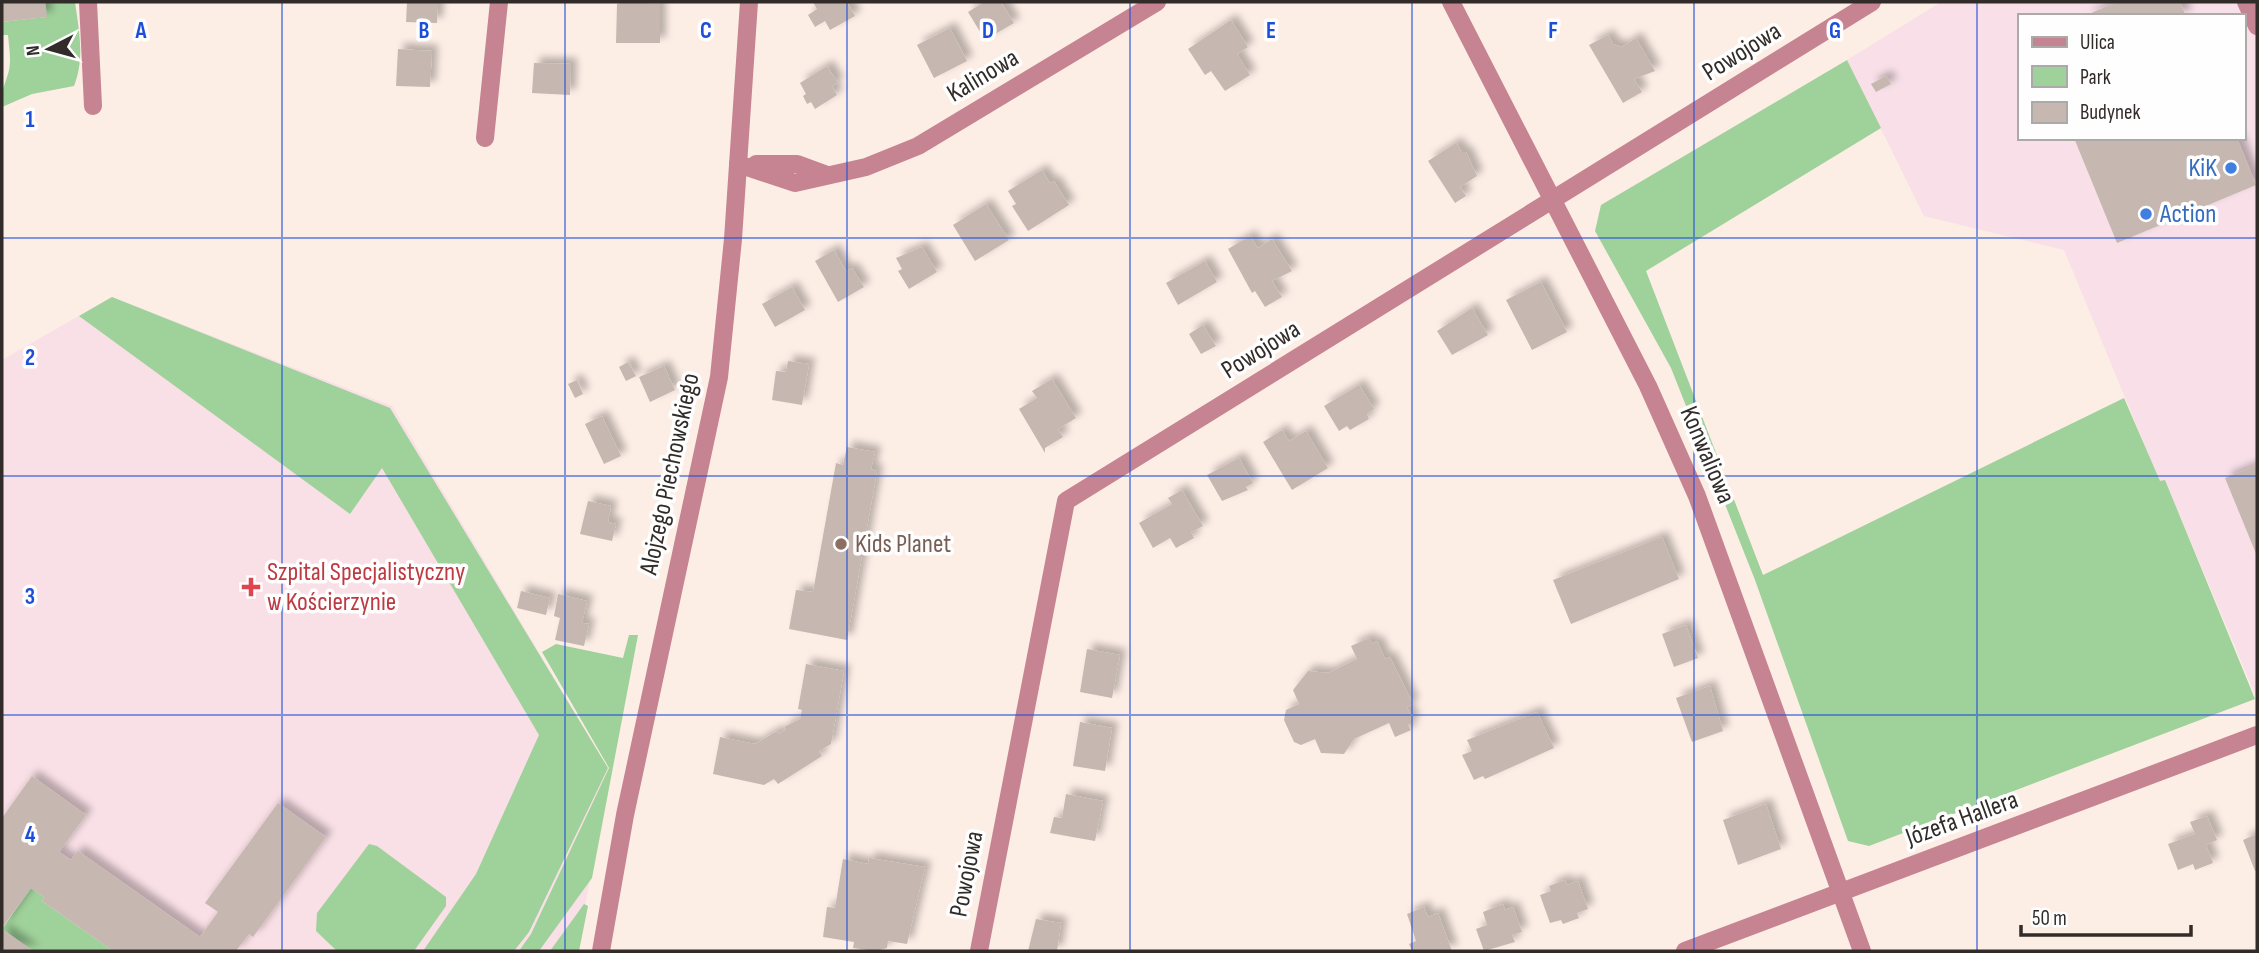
<svg xmlns="http://www.w3.org/2000/svg" width="2259" height="953" font-family="'Sofia Sans Condensed',sans-serif">
<defs>
<filter id="shadow"><feDropShadow dx="6" dy="-6" stdDeviation="3.5" flood-color="#0004"/></filter>
</defs>
<rect width="100%" height="100%" fill="#fcede5"/>
<path fill="#f8dfe8" fill-rule="evenodd" d="M1941,2H2257V699L2165,480L2160,482L2064,250L1924,216L1847,60ZM2019,16H2243V138H2019Z"/>
<path fill="#f9dfe6" d="M112,297L392,406L608,768L578,951H2V360Z"/>
<path fill="#9fd19a" d="M45,2H75C79,31 85,58 74,86L32,94L2,107C2,88 3,90 8,74C12,62 9,47 8,35H2V22L46,17Z
M1847,60L1881,128L1646,271L1763,575L2124,398L2160,481L2165,480L2255,699L1869,846L1848,841L1755,580L1671,368L1595,231L1601,205Z
M112,297L390,408L608,768L529,932L514,951H423L476,874L539,735L382,468L350,514L79,316Z
M629,635H638L592,878L539,951H519L531,934L609,768L542,652L556,644L623,658Z
M369,844L377,846L446,897V906L414,951H337L316,931L317,913Z
M31,888L44,897L42,901L113,951H33L2,929Z
M584,904L588,906L579,951H550Z"/>
<path fill="#c6b8b0" filter="url(#shadow)" d="M2,2H45L47,17L2,22Z
M407,2H438L437,23L406,22Z
M624,2L660,4V43H616L617,4Z
M813,2H847L855,16L830,30L825,21L815,27L808,15L817,9Z
M984,2H1001L1014,23L985,40L968,12Z
M2117,2H2180L2186,16H2084Z
M1231,20L1248,47L1237,54L1250,75L1225,91L1211,71L1205,75L1188,49Z
M950,28L967,61L934,78L917,45Z
M1608,35L1613,44L1622,47L1636,38L1655,71L1634,79L1642,92L1623,103L1589,45Z
M398,49L432,51L430,87L396,86Z
M534,63L571,64L570,95L532,93Z
M827,66L838,83L832,86L837,95L815,109L811,102L807,104L803,96L806,94L800,83Z
M1886,76L1891,84L1876,92L1871,84Z
M2074,138H2237L2256,185L2117,243Z
M1456,143L1462,152H1466L1477,176L1460,187L1466,196L1455,203L1428,161Z
M1042,170L1050,183L1054,181L1069,205L1028,231L1012,206L1016,204L1008,191Z
M986,204L1009,240L975,261L953,225Z
M1250,236L1258,248L1272,239L1292,271L1272,281L1282,297L1265,307L1255,291L1252,293L1228,249Z
M922,247L937,272L909,289L898,271L902,269L896,258Z
M834,250L846,271L852,268L864,287L838,302L815,261Z
M1205,261L1217,282L1178,305L1166,283Z
M1541,282L1567,332L1532,350L1506,300Z
M792,287L805,310L775,327L762,304Z
M1472,308L1488,335L1452,355L1437,331Z
M1203,325L1216,346L1201,354L1189,334Z
M788,361L809,364L802,405L772,400L776,371L786,372Z
M628,362L636,376L626,381L619,367Z
M664,366L675,390L650,402L639,377Z
M1052,379L1076,418L1058,429L1063,437L1045,448V453L1019,409L1037,398L1032,391Z
M577,380L583,394L575,398L568,384Z
M1359,385L1374,409L1367,414L1369,419L1350,430L1347,426L1339,431L1324,406Z
M602,416L621,456L604,464L585,424Z
M1282,430L1289,441L1306,431L1328,468L1292,490L1263,442Z
M847,447L875,452L871,469L877,471L847,640L789,629L796,590L813,592L836,463L843,465Z
M1239,458L1253,483L1246,487L1248,490L1222,501L1207,475Z
M2257,465V556L2225,478Z
M1182,490L1203,526L1191,532L1194,538L1176,548L1170,538L1153,548L1139,523L1172,504L1168,498Z
M588,501L611,506L608,522L616,524L612,541L580,534Z
M1662,537L1679,579L1571,624L1553,580Z
M521,591L550,598L546,615L517,608Z
M558,594L587,601L582,623L589,624L584,646L555,640L560,618L554,616Z
M1686,625L1698,658L1674,667L1662,634Z
M1369,638L1372,644L1377,641L1385,659L1390,657L1413,704L1407,707L1414,722L1408,725L1411,730L1395,737L1389,723L1354,739L1344,754L1321,753L1315,739L1301,745L1294,742L1284,720L1286,710L1299,704L1293,690L1308,671L1328,673L1357,659L1351,646Z
M1087,649L1120,655L1112,698L1080,692Z
M806,664L844,671L831,744L819,751L822,756L778,784L774,779L764,785L713,774L720,737L755,744L777,731L779,734L786,729L784,727L800,719L802,710L798,709Z
M1710,686L1723,731L1692,742L1676,698Z
M1537,712L1554,748L1485,779L1483,776L1474,780L1462,755L1472,751L1467,740Z
M1080,722L1112,728L1105,771L1073,766Z
M32,776L86,815L59,852L71,860L78,851L200,937L218,912L205,903L278,803L326,837L253,937L249,934L236,951H113L42,901L44,897L31,888L2,928V818Z
M1066,794L1103,801L1095,841L1050,833L1054,817L1062,818Z
M1766,804L1781,849L1738,865L1723,820Z
M2207,816L2217,840L2206,845L2213,863L2195,870L2193,864L2178,870L2168,844L2195,834L2190,822Z
M2257,834V871H2255L2243,840Z
M869,858L925,867L907,944L888,941L887,948L875,951L853,948L854,942L823,937L827,907L835,908L843,859L868,864Z
M1565,880L1567,885L1578,881L1588,909L1577,913L1579,918L1563,924L1561,920L1550,923L1540,895L1551,891L1549,886Z
M1503,904L1505,910L1513,907L1522,932L1512,935L1515,942L1484,951L1476,929L1487,925L1483,912Z
M1424,907L1428,917L1438,913L1452,951H1412L1409,944L1416,941L1407,914Z
M1036,919L1061,923L1057,951H1028Z
M2,929L33,951H2Z"/>
<g fill="none" stroke-linecap="round" stroke-linejoin="round">
<path stroke="#c68391" stroke-width="18" d="M88,2L93,106
M1451,2L1648,386L1697,496L1862,951
M2246,2L2257,26
M485,138L499,2
M738,164L795,183L866,167L918,146L1157,2
M756,164H797L827,175
M979,951L1066,501L1872,2"/>
<path stroke="#c68391" stroke-width="18" d="M601,951L625,815L719,377L733,239L749,2
M1685,951L2257,735"/>
</g>
<path fill="none" stroke="#1d4ed8" stroke-width="2" stroke-opacity="0.55" d="M282,2V951M565,2V951M847,2V951M1130,2V951M1412,2V951M1694,2V951M1977,2V951M2,238H2257M2,476H2257M2,715H2257"/>
<g fill="#3f7fe0" stroke="#fefefe" stroke-width="2.5">
<circle cx="2231" cy="168" r="7"/>
<circle cx="2146" cy="214" r="7"/>
</g>
<circle fill="#8d6e63" stroke="#fefefe" stroke-width="2.5" cx="841" cy="544" r="7"/>
<path fill="#e0444e" stroke="#fefefe" stroke-width="2.5" d="M247.5 576.5h7v7h7v7h-7v7h-7v-7h-7v-7h7z"/>
<g text-anchor="middle" dominant-baseline="central" stroke-width="7" stroke-linejoin="round" paint-order="stroke">
<g font-size="26" fill="#312c29" stroke="#fefefe">
<text transform="translate(1742 52) rotate(-32)">Powojowa</text>
<text transform="translate(983 76) rotate(-31)">Kalinowa</text>
<text transform="translate(1261 350) rotate(-32)">Powojowa</text>
<text transform="translate(1707 455) rotate(67)">Konwaliowa</text>
<text transform="translate(670 474) rotate(-78)">Alojzego Piechowskiego</text>
<text transform="translate(1962 819) rotate(-20)">Józefa Hallera</text>
<text transform="translate(967 874) rotate(-79)">Powojowa</text>
</g>
<g font-size="26" fill="#366cbe" stroke="#fefefe" text-anchor="end">
<text x="2217" y="168">KiK</text>
<text x="2160" y="214" text-anchor="start">Action</text>
</g>
<g font-size="26" fill="#785e54" stroke="#fefefe" text-anchor="start">
<text x="855" y="544">Kids Planet</text>
</g>
<g font-size="26" fill="#be3a42" stroke="#fefefe" text-anchor="start">
<text x="267" y="572">Szpital Specjalistyczny<tspan x="267" dy="30">w Kościerzynie</tspan></text>
</g>
</g>
<g font-size="23" text-anchor="middle" font-weight="bold" fill="#1d4ed8" stroke="#fefefe" stroke-width="7" stroke-linejoin="round" paint-order="stroke">
<text x="141" y="38">A</text>
<text x="424" y="38">B</text>
<text x="706" y="38">C</text>
<text x="988" y="38">D</text>
<text x="1271" y="38">E</text>
<text x="1553" y="38">F</text>
<text x="1835" y="38">G</text>
<text x="30" y="127">1</text>
<text x="30" y="365">2</text>
<text x="30" y="604">3</text>
<text x="30" y="842">4</text>
</g>
<rect width="2259" height="953" fill="none" stroke="#312c29" stroke-width="7"/>
<rect x="2018" y="14" width="228" height="126" fill="#fefefe" stroke="#acaaa9" stroke-width="2"/>
<rect x="2032" y="37" width="35" height="10" fill="#c68391" stroke="#acaaa9" stroke-width="2"/>
<text x="2080" y="49" font-size="21" fill="#312c29">Ulica</text>
<rect x="2032" y="66" width="35" height="21" fill="#9fd19a" stroke="#acaaa9" stroke-width="2"/>
<text x="2080" y="84" font-size="21" fill="#312c29">Park</text>
<rect x="2032" y="102" width="35" height="21" fill="#c6b8b0" stroke="#acaaa9" stroke-width="2"/>
<text x="2080" y="119" font-size="21" fill="#312c29">Budynek</text>
<g transform="translate(49 49) rotate(264)" stroke="#fefefe" stroke-width="5" paint-order="stroke">
<path d="M0-5L12 26L0 18L-12 26Z" fill="#312c29"/>
<text y="-10" font-size="19" font-weight="bold" text-anchor="middle" fill="#312c29">N</text>
</g>
<path d="M2021 925v10h170v-10" fill="none" stroke="#312c29" stroke-width="3.5"/>
<text x="2032" y="925" font-size="21" fill="#312c29" stroke="#fefefe" stroke-width="5" paint-order="stroke">50 m</text>
</svg>
